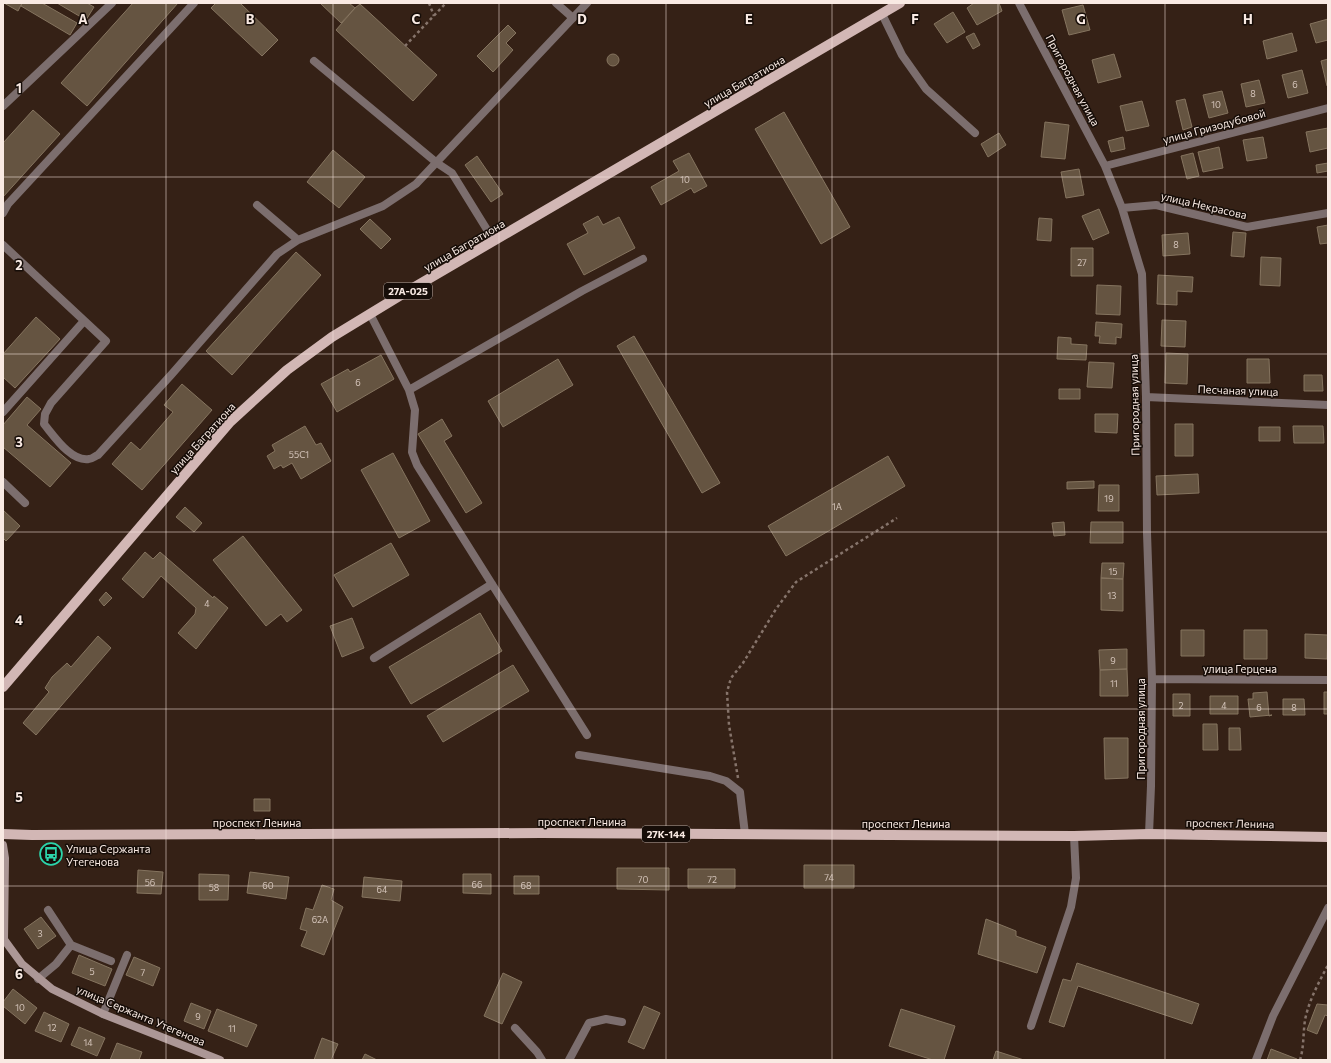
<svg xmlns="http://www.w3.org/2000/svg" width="1331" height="1063" font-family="Commissioner,sans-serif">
<rect width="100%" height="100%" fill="#352116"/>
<path fill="#655441" stroke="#85745f" d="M4,3H22L18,11Z
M22,3H42L77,23L70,35L21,6Z
M57,3H87L94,7L86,20Z
M133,3H178L87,106L61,83Z
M216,3H240L278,40L262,56L211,8Z
M320,3H349L355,8L341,23Z
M974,3H999L1002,11L977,25L967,8Z
M360,4L437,75L413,101L336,30L355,8Z
M1083,5L1090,30L1069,35L1062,10Z
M953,12L965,32L947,43L934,24Z
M1328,19V40L1316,43L1310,24Z
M508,25L516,33L506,43L513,50L493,72L477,56Z
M974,33L980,45L973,49L966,37Z
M1292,33L1297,51L1267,59L1263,41Z
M607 60a6 6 0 1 1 12 0a6 6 0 1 1-12 0Z
M1114,54L1121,77L1098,83L1092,60Z
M1328,59V86H1327L1321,61Z
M1302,70L1308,93L1288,98L1282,75Z
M1259,80L1265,103L1246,107L1241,84Z
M1222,91L1228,113L1209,118L1203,95Z
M1185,99L1192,127L1183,130L1176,101Z
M1142,101L1149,126L1126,131L1120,106Z
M33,110L60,134L3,197V143Z
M784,112L850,227L821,244L755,129Z
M1045,122L1069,125L1065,159L1041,157Z
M1328,128V148L1310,152L1306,132Z
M999,133L1006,145L988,157L981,144Z
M1123,137L1125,149L1111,152L1108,141Z
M1263,137L1267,158L1247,161L1243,140Z
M1219,147L1223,168L1203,172L1198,152Z
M333,150L365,177L339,208L307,182Z
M689,153L707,186L694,193L691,188L661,205L651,187L679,171L673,161Z
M1193,153L1199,176L1187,179L1181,156Z
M477,156L503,194L491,202L465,165Z
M1328,163V171L1317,173L1316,165Z
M1079,169L1084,195L1066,198L1061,172Z
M1099,209L1109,233L1093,240L1082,216Z
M598,216L603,225L619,217L635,248L584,275L567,244L588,233L583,224Z
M1039,218L1052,219L1051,241L1037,240Z
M370,219L391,239L381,249L360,229Z
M1328,225V243L1320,244L1317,227Z
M1233,232L1246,233L1244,257L1231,256Z
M1188,233L1190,254L1163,256L1162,235Z
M1071,248H1093V276H1071Z
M296,252L321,275L232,375L206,351Z
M1261,257L1281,258L1280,286L1260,285Z
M1158,275L1193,277L1192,292L1177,291V305L1157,304Z
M1097,285L1121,286L1120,315L1096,314Z
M36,317L60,339L15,388L3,377V354Z
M1162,320L1186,321L1185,347L1161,346Z
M1096,322L1122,324L1121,338L1116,337V344L1099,343L1100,336H1095Z
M634,336L720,483L702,493L617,346Z
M1058,337L1071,338V344L1087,345L1086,360L1057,359Z
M1166,353L1188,354L1187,384L1165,383Z
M381,355L394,379L337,412L321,384L348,369L350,372Z
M558,359L573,385L503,427L488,401Z
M1247,359H1269L1270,383H1247Z
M1089,362L1114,363L1112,388L1087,387Z
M1304,375H1322L1323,391H1304Z
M182,384L212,410L142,490L112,464L131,442L140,450L173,412L164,405Z
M1059,389H1080V399H1059Z
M27,397L41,409L27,425L71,463L50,487L3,447V425Z
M1095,414H1118L1117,433L1095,432Z
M442,419L452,436L444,441L482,503L466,513L418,434Z
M1175,424H1193V456H1175Z
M305,426L316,445L321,443L331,461L301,479L292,463L283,468L281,465L274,469L267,456L275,451L272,445Z
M1293,426H1323L1324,443H1294Z
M1259,427H1280V441H1259Z
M393,453L430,521L399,538L361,470Z
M888,456L905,486L786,556L768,526Z
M1198,474L1199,493L1157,495L1156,476Z
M1094,481V488L1067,489V482Z
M1099,485H1119V511H1098Z
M185,507L202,523L194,532L176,517Z
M3,510L20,526L6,541L3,538Z
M1064,522L1065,535L1054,536L1052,523Z
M1091,522H1123V543H1090Z
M243,536L302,610L287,622L281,614L266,626L213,560Z
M391,543L409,575L353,607L334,575Z
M145,552L153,559L160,552L213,598L214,596L228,608L196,649L178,633L195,614L196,608L161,576L143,598L122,579Z
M1102,563H1124L1123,579L1101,578Z
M1101,578L1123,579V611L1101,610Z
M106,592L112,598L104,606L99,600Z
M480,613L502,651L411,704L389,667Z
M352,618L364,648L342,657L330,626Z
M1181,630H1204V656H1181Z
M1244,630H1267V659H1244Z
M1305,634L1328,635L1327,659L1305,658Z
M98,636L111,648L36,735L23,723L49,692L45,688L52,677L67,663L71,667Z
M1127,649V669L1100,670L1099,650Z
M513,665L529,691L443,742L427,716Z
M1127,669L1128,696H1100V670Z
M1267,692L1269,716L1272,715L1250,717L1248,699H1253V693Z
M1324,692H1328V714H1324Z
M1173,694H1190V716H1173Z
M1210,696H1238V714H1210Z
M1283,699H1304L1305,715H1283Z
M1203,724H1217L1218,750H1203Z
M1229,728H1240L1241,750H1229Z
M1104,738H1128V778L1105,779Z
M254,799H270V811H254Z
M804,865H854V888H804Z
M617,868H669V890L617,889Z
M688,869H735V888H688Z
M138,870L163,872L161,894L137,893Z
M250,872L289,877L286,899L247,893Z
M199,874L229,875L228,900H199Z
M463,874H491V894L463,893Z
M514,876H539V894H514Z
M364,877L402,881L400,901L362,897Z
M322,885L334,889L331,900L343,907L324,955L301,946L307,931L300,929L306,908L313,910Z
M41,917L56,936L38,949L24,929Z
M986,919L1016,931V936L1046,947L1037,973L978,954Z
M79,955L112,969L105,986L72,973Z
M134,957L160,968L153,986L126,975Z
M1077,963L1199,1004L1192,1024L1078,986L1064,1027L1049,1022L1063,979L1071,981Z
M503,973L522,982L502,1024L484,1016Z
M13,989L37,1008L25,1024L3,1006V1002Z
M191,1003L211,1011L204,1029L184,1021Z
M1317,1004L1328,1005V1016L1325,1015L1317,1034L1307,1030Z
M644,1006L660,1013L644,1049L628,1042Z
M217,1009L257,1025L247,1047L208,1031Z
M901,1009L955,1026L944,1060H933L889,1046Z
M44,1012L69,1024L61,1042L35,1031Z
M79,1027L105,1038L97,1056L71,1045Z
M322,1038L338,1044L331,1060H314Z
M117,1043L142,1052L139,1060H110Z
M1271,1049L1297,1059V1060H1267Z
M996,1051L1024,1060H993Z
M365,1054L377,1060H362Z"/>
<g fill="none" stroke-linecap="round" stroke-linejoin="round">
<path stroke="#86746b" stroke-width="2.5" stroke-dasharray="3 3" stroke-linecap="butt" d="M429,3L434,16
M405,46L446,3
M738,778L729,725L727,692L731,678L743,663L776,609L796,582L897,518
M1300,1060C1304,1047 1303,1034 1305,1020C1309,1000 1319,982 1328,965"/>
<path stroke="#7c6e6e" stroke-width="8" d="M556,3L573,18
M882,14L902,55L926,89L975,133
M314,61L437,163L452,173L494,241
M3,106L112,3
M257,205L298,240
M3,213L8,204L194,3
M3,245L106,341L51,403L45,414L44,424C54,436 71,462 89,459C92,459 95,456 98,455L171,375L277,254L298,240L383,206L416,184L587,3
M370,314L409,390L415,410L412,452L417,465L587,735
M409,390L582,291L643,259
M3,412L84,321
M3,482L25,503
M374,658L492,584
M48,910L71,945
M38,979L56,964L71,945L111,961
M103,1014L127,955
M1031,1026L1071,907L1076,878L1074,836
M515,1028L537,1052L542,1060
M569,1060L589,1023L606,1019L622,1022
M1256,1060L1273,1016L1328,908"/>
<path stroke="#7c6e6e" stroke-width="8" d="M1019,3L1105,166L1122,208L1142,274L1146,397L1147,533L1152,679L1151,786L1149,834
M1105,166L1328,108
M1122,208L1156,205L1247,227L1328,213
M1146,397L1328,405
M1152,679L1328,680
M579,755L710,776L726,781L740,792L745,834"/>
<path stroke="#ac9796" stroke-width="8" d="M3,845L5,858L4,939
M3,938L22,964L52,989L103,1014L220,1060"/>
<path stroke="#d2b7b5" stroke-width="10" d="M3,687L230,422L287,370L332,337L401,295L900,3
M3,834L32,835L541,833L1074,836L1149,834L1328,837"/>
</g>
<path fill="none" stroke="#f9eae3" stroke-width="1" stroke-opacity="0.55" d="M166,3V1060M333,3V1060M499,3V1060M666,3V1060M832,3V1060M998,3V1060M1165,3V1060M3,177H1328M3,354H1328M3,532H1328M3,709H1328M3,886H1328"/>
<defs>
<g id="bus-ring" transform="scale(1.15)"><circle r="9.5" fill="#160d08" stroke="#2cd5ab" stroke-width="1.5"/><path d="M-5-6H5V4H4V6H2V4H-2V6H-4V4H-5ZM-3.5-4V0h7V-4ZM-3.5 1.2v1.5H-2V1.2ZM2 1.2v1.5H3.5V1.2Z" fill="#2cd5ab"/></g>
</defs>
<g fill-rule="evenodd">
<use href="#bus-ring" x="51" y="854"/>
</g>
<g text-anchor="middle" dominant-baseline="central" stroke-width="3" stroke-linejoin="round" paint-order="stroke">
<g font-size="9" fill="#d4c4ba">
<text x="1295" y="84">6</text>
<text x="1253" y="93">8</text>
<text x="1216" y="104">10</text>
<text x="685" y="179">10</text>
<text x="1176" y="244">8</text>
<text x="1082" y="262">27</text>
<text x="358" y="382">6</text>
<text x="299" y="454">55C1</text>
<text x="1109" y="498">19</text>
<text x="837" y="506">1A</text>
<text x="1113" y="571">15</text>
<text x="1112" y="595">13</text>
<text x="207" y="603">4</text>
<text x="1113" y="660">9</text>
<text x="1114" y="683">11</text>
<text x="1181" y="705">2</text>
<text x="1224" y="705">4</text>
<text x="1259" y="707">6</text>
<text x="1294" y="707">8</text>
<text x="829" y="877">74</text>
<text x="643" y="879">70</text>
<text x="712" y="879">72</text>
<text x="150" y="882">56</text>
<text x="477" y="884">66</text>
<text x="268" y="885">60</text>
<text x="526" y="885">68</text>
<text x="214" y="887">58</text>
<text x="382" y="889">64</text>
<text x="320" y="919">62А</text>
<text x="40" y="933">3</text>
<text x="92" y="971">5</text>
<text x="143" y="972">7</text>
<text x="20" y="1007">10</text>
<text x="198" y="1016">9</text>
<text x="52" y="1027">12</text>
<text x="232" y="1028">11</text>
<text x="88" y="1042">14</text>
</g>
<g fill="#160d08" stroke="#b5a8a1" stroke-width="1">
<rect x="384" y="283" width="48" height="16" rx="3"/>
<rect x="642" y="826" width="48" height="16" rx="3"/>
</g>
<g font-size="10" font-weight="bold" fill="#f9eae3">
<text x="408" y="291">27А-025</text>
<text x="666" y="834">27К-144</text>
</g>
<g font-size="11" fill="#f9eae3" stroke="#160d08">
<text transform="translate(1073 80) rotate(62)">Пригородная улица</text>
<text transform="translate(744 81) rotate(-30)">улица Багратиона</text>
<text transform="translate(1214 126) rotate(-15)">улица Гризодубовой</text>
<text transform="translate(1204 205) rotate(13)">улица Некрасова</text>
<text transform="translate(464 245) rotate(-30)">улица Багратиона</text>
<text transform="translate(1238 390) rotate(2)">Песчаная улица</text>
<text transform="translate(1134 405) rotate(-91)">Пригородная улица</text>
<text transform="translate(202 438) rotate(-48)">улица Багратиона</text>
<text x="1240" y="668">улица Герцена</text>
<text transform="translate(1140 729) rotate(-90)">Пригородная улица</text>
<text x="582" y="821">проспект Ленина</text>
<text x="257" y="822">проспект Ленина</text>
<text x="906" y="823">проспект Ленина</text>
<text transform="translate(1230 823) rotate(1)">проспект Ленина</text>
<text transform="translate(141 1015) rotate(23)">улица Сержанта Утегенова</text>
</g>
<g font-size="11" fill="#f9eae3" stroke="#160d08" text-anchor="start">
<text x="66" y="848">Улица Сержанта<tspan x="66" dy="13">Утегенова</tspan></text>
</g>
</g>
<g font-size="13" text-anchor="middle" font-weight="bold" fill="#f9eae3" stroke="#160d08" stroke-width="3" stroke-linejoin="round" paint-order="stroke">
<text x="83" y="24">A</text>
<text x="250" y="24">B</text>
<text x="416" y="24">C</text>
<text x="582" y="24">D</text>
<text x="749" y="24">E</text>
<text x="915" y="24">F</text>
<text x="1081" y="24">G</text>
<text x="1248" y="24">H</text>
<text x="19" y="93">1</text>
<text x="19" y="270">2</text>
<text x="19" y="447">3</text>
<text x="19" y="625">4</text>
<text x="19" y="802">5</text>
<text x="19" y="979">6</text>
</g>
<rect width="1331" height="1063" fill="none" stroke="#f9eae3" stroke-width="8"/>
</svg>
